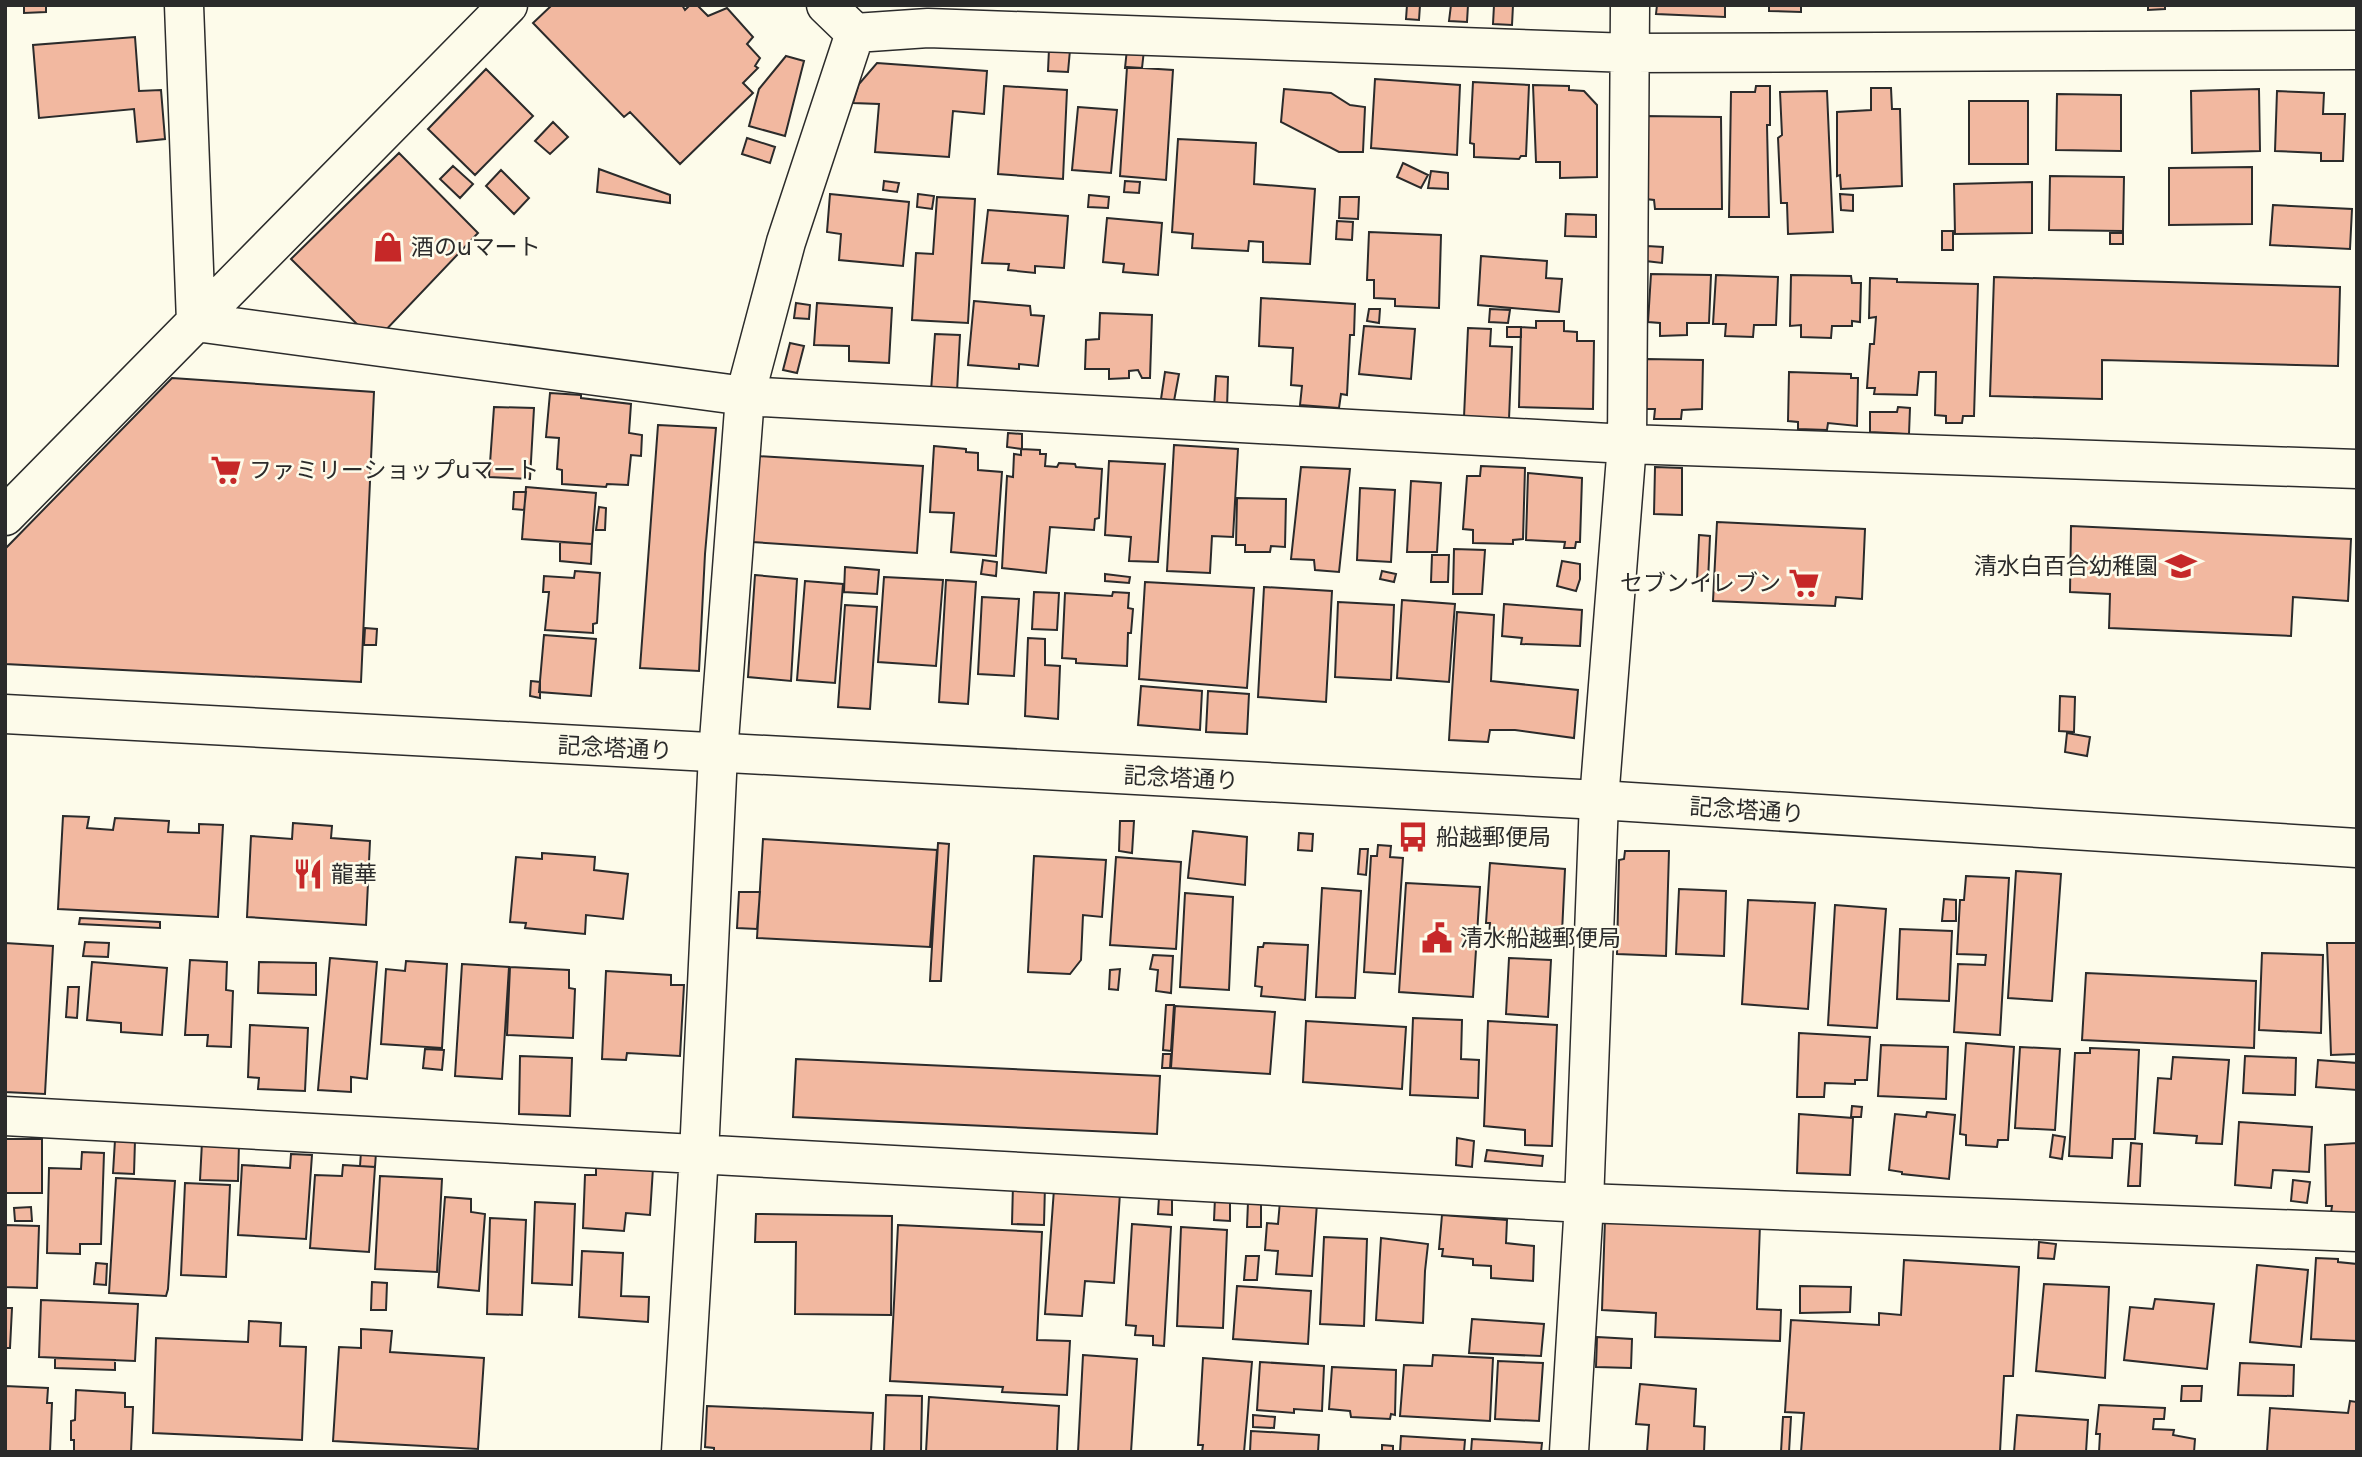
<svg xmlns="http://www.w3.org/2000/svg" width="2362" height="1457" font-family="Poppins,'Noto Sans JP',sans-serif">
<rect width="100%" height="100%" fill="#fdfbea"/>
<path fill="#f2b8a0" stroke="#2b2b2b" stroke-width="2" d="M24,5H46V12L24,13Z
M552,5H682L685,10L690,5H697L708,16L727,8L753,37L747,44L760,58L755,66L758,68L743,83L753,93L680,164L630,112L624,117L533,23Z
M1407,5H1420L1419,20L1406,19Z
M1451,5H1468L1467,22L1449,21Z
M1494,5H1513L1512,25L1493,24Z
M1657,5H1725V17L1656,14Z
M1769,5H1801V12L1769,11Z
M2148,5H2165V9L2148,10Z
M135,37L139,91L161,90L165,139L137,142L134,109L39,118L33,45Z
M1049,49L1070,50L1068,72L1048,71Z
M1127,49L1144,50L1142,68H1125Z
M786,56L804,61L785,136L749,126L759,89Z
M877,63L987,71L984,114L953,111L949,157L875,152L879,104L853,103L859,84Z
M1127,67L1173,70L1166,180L1120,176Z
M486,69L533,116L475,175L428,129Z
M1375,79L1460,85L1457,155L1371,148Z
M1473,82L1529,85L1526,156H1521L1519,159L1474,157V144L1470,143Z
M1533,85L1569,86V90L1584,91L1597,105V177L1560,178V162H1536Z
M1004,86L1067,90L1063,179L998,174Z
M1756,86H1770V125H1767L1769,217H1729L1731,92H1755Z
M1871,88H1891L1892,109H1900L1902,186L1841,189L1840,175L1837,176V112L1871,110Z
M1284,89L1331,93L1350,105L1365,107L1363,152H1339L1281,122Z
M2259,89L2260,151L2192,153L2191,91Z
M1827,91L1833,232L1788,234L1787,203H1781L1778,138L1782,135L1780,92Z
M2277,91L2324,93L2323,114H2345L2343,161H2321V153L2275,151Z
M2057,94L2121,95V151L2056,150Z
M1969,101H2028V164H1969Z
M1078,107L1117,110L1111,173L1072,170Z
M1645,116L1721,117L1722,209H1655L1654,200L1646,199Z
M553,122L568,137L550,154L535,141Z
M747,138L775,147L770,163L742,154Z
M1178,139L1256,143L1254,184L1315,189L1310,264L1263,262V242L1249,241L1248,251L1192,248L1193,234L1172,232Z
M399,153L478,233L382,334L366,333L291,259Z
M1403,163L1428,175L1421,188L1397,177Z
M453,166L473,184L460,198L440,179Z
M2252,167V224L2169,225V168Z
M599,169L670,195V203L597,192Z
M501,170L529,198L514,214L486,186Z
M1431,171L1448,173V189L1428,188Z
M2050,176L2124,177L2123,231L2049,230Z
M884,181L899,183L897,192L883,190Z
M1125,181L1140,182L1139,193L1124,192Z
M2032,182V233L1955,234L1954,184Z
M830,194L909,202L903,266L839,260L841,234L827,232Z
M918,194L934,196L932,209L917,207Z
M1840,194L1853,195V211L1841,210Z
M1089,195L1109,197L1108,208L1088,207Z
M937,197L975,199L968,323L912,320L916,253L933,254Z
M1340,197H1359L1358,219L1339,218Z
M2273,205L2352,209L2350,249L2270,245Z
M988,210L1068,216L1064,268L1035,266V273L1008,270L1009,264L982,263Z
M1566,214L1596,215V237L1565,236Z
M1107,218L1162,223L1158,275L1123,272L1124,264L1103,262Z
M1337,221L1353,222L1352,240L1336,239Z
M1942,231H1953V250H1942Z
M1369,232L1441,235L1439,308L1395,306V299L1374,298V280H1367Z
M2110,233H2123V244H2110Z
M1647,246L1663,247L1662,263L1646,261Z
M1481,256L1547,261L1546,278L1562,279L1559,312L1478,305Z
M1651,274L1711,275L1709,323H1687V335L1660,336V323L1648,322Z
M1716,275L1778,277L1776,325H1754L1753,337L1725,336L1726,324H1713Z
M1791,275L1851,276L1852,283H1861L1860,322L1852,321V326H1832L1831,338L1801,337V325L1790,326Z
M1994,277L2340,287L2338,366L2102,360V399L1990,396Z
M1870,278L1897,279V282L1978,284L1974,416H1963L1962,423H1946V416L1935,415L1936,372H1919L1917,395L1874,394L1875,388H1867L1870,344H1874L1876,317L1869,318Z
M1261,298L1355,304L1354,335H1350L1347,395L1341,394L1339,408L1300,405L1302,386L1291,385L1293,348L1259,346Z
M974,301L1030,306L1031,315L1044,316L1038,366L1019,364V369L968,365Z
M796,303L810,305L809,319L794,318Z
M817,303L892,308L889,363L849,361V346L814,345Z
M1369,309H1380L1379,323L1367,321Z
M1490,309L1510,310L1508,323L1489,322Z
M1100,313L1152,315L1150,378H1142L1138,370L1129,371V378L1109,379V369H1085L1086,340L1099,339Z
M1536,321H1564V331L1577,332V341H1594L1593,409L1519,407L1521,327L1536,328Z
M1364,326L1415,329L1411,379L1359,374Z
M1507,327H1521V337H1507Z
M1468,328L1491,329L1490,346L1512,347L1509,419L1464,417Z
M935,334L960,335L957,392L931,391Z
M790,343L804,346L797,373L783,370Z
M1647,359L1703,360L1702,409L1682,410L1681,419H1654L1655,409H1646Z
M1165,372L1179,374L1174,401L1161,399Z
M1789,372L1851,374V378H1858L1857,426L1828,423L1827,430L1798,429V422L1788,421Z
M1216,376L1228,377L1227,408H1214Z
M172,378L374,392L361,682L5,664V549Z
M550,393L581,395V398L631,404L629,433L642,435L641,456L631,455L628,485L607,484L606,487L562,484V470L557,469L559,438L546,437Z
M494,407L534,408L530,479L489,477Z
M1898,407L1910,408L1909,434L1870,432V412H1897Z
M658,425L716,428L705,554L699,671L640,668Z
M1008,433L1022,434V449L1007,447Z
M1174,445L1238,449L1233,537L1212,536L1210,573L1167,571Z
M934,446L966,449V452L978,453V470L1002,472L996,556L951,552L954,513L930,512Z
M1021,449L1040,450V454H1046L1045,466L1057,467L1059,463L1075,464L1076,467L1102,469L1099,518L1095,519L1094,530L1050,527L1046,573L1002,568L1007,476L1013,477L1014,454L1021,455Z
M757,456L923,466L917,553L752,542Z
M1109,461L1165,464L1158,562L1129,561L1131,537L1105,535Z
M1481,466L1525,468L1523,539L1513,540V544L1473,543V530L1463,529L1467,476H1480Z
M1301,467L1350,469L1339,572L1315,570L1314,560L1291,559Z
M1655,467L1682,468V515L1654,514Z
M1528,473L1582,478L1580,542H1576L1575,548H1564L1565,542L1526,540Z
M1411,481L1441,483L1437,552H1407Z
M526,487L596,493L592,544L522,539Z
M1360,488L1395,490L1391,562L1357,560Z
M514,492H526L524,510L513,509Z
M1237,498L1286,499L1285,547L1271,546L1270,552H1245V545H1236Z
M599,507L606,508L605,530H596Z
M1717,522L1865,529L1862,599L1836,597L1835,606L1713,601Z
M2071,526L2351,539L2348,601L2293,597L2291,636L2109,628L2110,594L2070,592Z
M1699,535L1710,536L1708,581H1697Z
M560,542L592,544L591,564L560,561Z
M1454,549L1485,550L1482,594H1453Z
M1432,555H1449L1448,582H1431Z
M983,560L997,562L996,576L981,574Z
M1562,561L1580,564V579L1576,591L1557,586Z
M845,567L879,570L877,594L844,592Z
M575,571L600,573L597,623L593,624V633L545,630L549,592H543L544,576L574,578Z
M1382,571L1396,574L1394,582L1380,579Z
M1105,574L1130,577L1129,583L1105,581Z
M755,575L797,579L791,681L748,677Z
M884,577L943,580L936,666L878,662Z
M946,580L976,582L968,704L939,702Z
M805,581L843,584L835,683L797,680Z
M1145,582L1254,588L1247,688L1139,679Z
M1264,587L1332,591L1326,702L1258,697Z
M1034,592L1059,593L1057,630L1032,629Z
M1113,592L1129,593L1128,608L1133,609L1131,633H1128L1127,666L1076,663V659L1062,658L1065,593L1112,596Z
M982,597L1019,599L1014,676L978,674Z
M1402,600L1455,604L1449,682L1397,678Z
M1338,602L1394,605L1391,680L1335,677Z
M1504,604L1582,610L1580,646L1521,644L1522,638L1502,636Z
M845,605L877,607L870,709L838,707Z
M1457,612L1494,615L1491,681L1578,690L1574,738L1515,730H1490L1488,742L1449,740Z
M365,628L377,629L376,645H364Z
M544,635L596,639L591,696L539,692Z
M1028,638L1045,639V665L1060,666L1058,719L1025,716Z
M531,681L540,682V698L530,696Z
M1141,686L1202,691L1200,730L1138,725Z
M1208,691L1249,694L1247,734L1206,732Z
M2060,696L2075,697L2074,732L2059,731Z
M2067,733L2090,737L2087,756L2065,752Z
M63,816L89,817L87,828L113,830L115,818L169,821L168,832L199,833V824L223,825L218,917L58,909Z
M1120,821H1134L1132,853L1119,851Z
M293,823L332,826L331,838L370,841L366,925L247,917L251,836L292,839Z
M1193,831L1247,837L1245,885L1188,878Z
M1299,833L1313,834L1312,851L1298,850Z
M763,839L937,850L930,947L757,938Z
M938,843L949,844L941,981H930Z
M1378,845L1391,846L1390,857L1403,858L1395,974L1364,972L1371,856H1377Z
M1360,849H1368L1366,875L1358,874Z
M1625,851H1669L1666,956L1617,954L1619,860L1624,859Z
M542,853L595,857L594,870L628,874L623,919L586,915L585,934L525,928L526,923L510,922L516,857L542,859Z
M1034,856L1106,860L1102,917L1083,915L1081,960L1070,974L1028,972Z
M1116,857L1181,862L1176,949L1110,945Z
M1490,863L1565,869L1562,933L1539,932L1538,939L1489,936L1490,923H1486Z
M2016,871L2061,874L2052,1001L2008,998Z
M1966,876L2009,878L2000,1035L1954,1032L1958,964L1985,965L1986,955L1957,954L1960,900H1964Z
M1406,883L1480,887L1473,997L1399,992Z
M1322,888L1361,891L1355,998L1316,997Z
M1679,889L1726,891L1724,956L1676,954Z
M739,892H760L757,929L737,928Z
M1185,893L1233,897L1229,990L1180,987Z
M1944,899L1956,900V921H1942Z
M1748,900L1815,903L1808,1009L1742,1004Z
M1835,905L1886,909L1877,1028L1828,1025Z
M80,918L160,922V928L79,924Z
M1900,929L1952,931L1949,1001L1897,999Z
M85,942L109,943L108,957L83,956Z
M5,943L53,946L45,1094L5,1092Z
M1264,943L1308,945L1305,1000L1261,996L1262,987L1255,986L1258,947H1263Z
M2327,943H2357L2356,1054L2331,1055Z
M2262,953L2323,955L2321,1033L2259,1030Z
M1153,955L1173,956L1171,993L1156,991L1158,970L1150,969Z
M330,958L377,962L367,1079L351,1077V1092L318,1090Z
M1509,958L1551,960L1548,1017L1506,1014Z
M190,960L227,962L226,990L233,991L231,1047L207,1046L208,1035H185Z
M406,961L447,964L442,1048L381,1044L386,969L405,971Z
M92,962L167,968L162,1035L121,1032V1023L87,1020Z
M259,962L316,963V995L258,993Z
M462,964L509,967L502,1079L455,1076Z
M510,967L569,970V988L575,989L573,1038L507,1035Z
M1120,969L1118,990L1109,989L1110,970Z
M606,971L671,975V985H684L680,1056L627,1053L626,1060L602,1059Z
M2086,973L2256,981L2254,1048L2082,1040Z
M68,987H79L77,1018L66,1017Z
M1166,1005H1174L1171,1051L1163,1050Z
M1175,1006L1275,1012L1270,1074L1171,1068Z
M1413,1018L1462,1020L1461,1059L1479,1060L1478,1098L1410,1095Z
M1306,1021L1406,1027L1402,1089L1303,1082Z
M1488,1021L1557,1025L1552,1146L1525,1145V1130L1484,1126Z
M250,1025L308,1028L305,1091L258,1089L259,1078L248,1077Z
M1799,1033L1870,1037L1867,1080H1855V1084L1825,1083L1824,1097H1797Z
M1966,1043L2014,1047L2008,1140H1998L1997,1147L1966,1145V1135L1960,1134Z
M1881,1045L1948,1047L1946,1099L1878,1096Z
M2020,1047L2060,1049L2055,1130L2015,1128Z
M2090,1048L2139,1050L2135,1139H2113L2112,1158L2069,1156L2075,1053H2090Z
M425,1049L444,1050L442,1070L423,1068Z
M1163,1054H1171L1170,1068H1162Z
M520,1056L572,1058L570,1116L519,1114Z
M2245,1056L2296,1058L2295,1095L2243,1093Z
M2173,1057L2229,1060L2222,1144L2196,1143L2197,1136L2154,1133L2158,1078L2171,1079Z
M796,1059L1160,1076L1157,1134L793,1117Z
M2318,1060L2357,1063V1090L2316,1087Z
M1852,1106L1862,1107L1861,1117H1851Z
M1927,1112L1955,1115L1949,1179L1902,1174V1172L1889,1170L1895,1114L1926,1117Z
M1799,1114L1853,1118L1850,1175L1797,1173Z
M2239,1122L2312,1127L2309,1172L2273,1170L2271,1188L2235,1185Z
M2053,1135L2065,1137L2062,1159L2050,1157Z
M1457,1138L1474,1141L1472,1167L1456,1165Z
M5,1139H42V1193H5Z
M115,1140H135L134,1174L113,1173Z
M202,1142L239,1144L238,1181L200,1180Z
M2131,1143L2142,1144L2140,1186H2128Z
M2357,1143V1213H2331L2332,1206H2326L2325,1145Z
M1487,1150L1543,1156L1542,1166L1485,1161Z
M82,1152L104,1153L101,1244H80V1254L47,1253L49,1168L81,1169Z
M361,1152L376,1153L375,1167L360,1166Z
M291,1154L312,1155L306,1239L238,1235L242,1165L290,1168Z
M343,1165L375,1167L369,1252L310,1248L315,1175L342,1176Z
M596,1165L653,1168L650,1215L626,1213L624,1231L583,1228L585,1175H596Z
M380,1176L442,1179L437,1272L375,1269Z
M116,1178L175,1181L168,1289L166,1296L109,1293Z
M2293,1180L2310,1182L2307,1203L2291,1201Z
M185,1183L230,1185L226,1277L181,1275Z
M1013,1184L1045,1185L1044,1225L1012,1224Z
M1054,1189L1120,1193L1114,1283L1085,1281L1082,1316L1045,1314Z
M445,1197L471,1199V1212L485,1214L479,1291L438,1287Z
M1159,1197H1172V1215L1158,1214Z
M1215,1198H1230V1221L1214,1220Z
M1280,1201L1317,1203L1312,1276L1276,1274L1278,1251L1265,1250L1267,1223L1278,1224Z
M535,1202L575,1204L572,1285L532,1283Z
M1248,1202H1261V1227H1247Z
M31,1207L32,1221H15L14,1208Z
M756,1214L892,1216L891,1315L795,1314L796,1242H755Z
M1442,1215L1507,1220L1506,1243L1534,1246L1533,1281L1491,1278V1266L1473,1265V1259L1442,1256L1443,1249H1439Z
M490,1218L526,1220L522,1315L487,1314Z
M1605,1219L1760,1224L1757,1309L1781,1310L1780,1341L1655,1337L1656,1313L1602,1310Z
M1132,1224L1171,1227L1164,1346L1153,1345V1336L1135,1335L1136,1326L1126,1325Z
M5,1225L39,1226L37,1288L5,1287Z
M898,1225L1042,1232L1037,1340L1070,1341L1067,1395L1002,1392L1003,1387L890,1381Z
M1181,1227L1227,1230L1223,1328L1177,1326Z
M1324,1237L1367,1239L1364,1326L1320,1324Z
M1381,1238L1428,1244L1425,1271L1423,1323L1376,1320Z
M2039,1242L2056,1244L2054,1259L2038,1258Z
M582,1251L623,1253L621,1296L649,1297L648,1322L579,1317Z
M1246,1256H1259L1257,1280H1244Z
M2316,1258L2338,1259V1262L2357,1264V1341L2311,1339Z
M1904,1260L2019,1267L2013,1376H2004L2000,1452H1801L1804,1413L1785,1412L1791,1320L1879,1325V1313L1901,1315Z
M96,1263L107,1264L106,1285L94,1284Z
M2257,1265L2308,1270L2301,1347L2250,1342Z
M372,1282L387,1283L386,1310H371Z
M2044,1284L2109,1287L2105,1378L2036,1371Z
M1237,1286L1311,1291L1308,1344L1233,1339Z
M1800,1286L1851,1287L1850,1312L1800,1313Z
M2155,1299L2214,1304L2207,1369L2124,1360L2130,1307L2153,1309Z
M41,1300L138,1304L135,1361L39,1357Z
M5,1308H12L10,1348H5Z
M1472,1319L1544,1324L1541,1356L1469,1353Z
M249,1321L281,1323L280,1346L306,1347L302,1440L153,1433L156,1338L248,1342Z
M361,1329L392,1331L390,1352L484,1358L478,1449L333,1441L339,1347L361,1348Z
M1597,1337L1632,1339L1631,1368L1596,1367Z
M1083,1355L1137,1359L1131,1452H1078Z
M1433,1355L1493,1358L1490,1421L1400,1416L1404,1365L1432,1366Z
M55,1358L115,1360V1370L55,1368Z
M1203,1358L1252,1362L1244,1452H1202L1203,1445H1198Z
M1498,1361L1543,1363L1539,1421L1495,1419Z
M1260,1362L1324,1366L1322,1411L1294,1409V1413L1257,1410Z
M2240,1363L2294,1365L2293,1396L2238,1395Z
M1332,1367L1396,1370L1395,1415L1391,1414L1390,1419L1351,1417L1350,1411L1329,1409Z
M1640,1384L1696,1389L1694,1426L1705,1427L1704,1452H1647L1649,1425L1636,1424Z
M5,1386L48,1388L47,1403H52L50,1452H5Z
M2182,1386H2202L2201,1401H2181Z
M76,1390L125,1393V1407H133L131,1452H74V1440H71V1421L75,1420Z
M886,1395L922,1396L921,1452H884Z
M929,1397L1059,1406L1057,1452H926Z
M2350,1401L2357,1402V1452H2267L2270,1408L2348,1413Z
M2099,1405L2165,1408L2164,1419H2154L2153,1429L2174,1430L2173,1435L2195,1439L2194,1452H2099L2100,1434H2096Z
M707,1406L873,1413L871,1452H714V1448L705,1447Z
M1253,1415L1275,1417L1274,1428L1253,1427Z
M2017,1415L2088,1420L2086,1452H2014Z
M1783,1417H1791L1789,1452H1781Z
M1251,1431L1319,1435L1318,1452H1250Z
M1401,1436L1465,1440L1464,1452H1400Z
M1472,1439L1542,1443L1541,1452H1471Z
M1382,1445L1393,1446V1452H1382Z"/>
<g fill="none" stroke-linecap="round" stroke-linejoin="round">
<g stroke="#2b2b2b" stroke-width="41">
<path id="street" d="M184,5L196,322L745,396L1627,444L2357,469
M826,5L855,33L928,28L1630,53L2357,50
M5,516L508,5
M5,1116L1584,1203L2357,1232
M681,1452L699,1154L718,754L745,396L786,242L855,33
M1569,1452L1584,1203L1599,800L1627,444L1630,5"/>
</g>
<g stroke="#2b2b2b" stroke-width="41">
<path id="secondary" d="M5,714L1599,800L2357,848"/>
</g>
<use href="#street" stroke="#fdfbea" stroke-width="38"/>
<use href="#secondary" stroke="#fdfbea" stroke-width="38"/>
</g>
<defs>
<g id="shop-bare" transform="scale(2.415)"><path d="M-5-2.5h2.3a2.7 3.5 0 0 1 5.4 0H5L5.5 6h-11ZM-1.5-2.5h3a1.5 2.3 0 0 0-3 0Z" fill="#c62828" stroke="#fdfbea" stroke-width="2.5" paint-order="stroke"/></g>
<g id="supermarket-bare" transform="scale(2.415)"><path d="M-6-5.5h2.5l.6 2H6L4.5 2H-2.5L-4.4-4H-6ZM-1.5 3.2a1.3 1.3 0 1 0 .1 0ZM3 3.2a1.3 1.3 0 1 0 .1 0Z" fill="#c62828" stroke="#fdfbea" stroke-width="2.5" paint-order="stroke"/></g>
<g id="school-bare" transform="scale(2.415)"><path d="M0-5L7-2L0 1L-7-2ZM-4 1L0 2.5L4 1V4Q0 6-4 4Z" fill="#c62828" stroke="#fdfbea" stroke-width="2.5" paint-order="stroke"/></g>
<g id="bus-bare" transform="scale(2.415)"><path d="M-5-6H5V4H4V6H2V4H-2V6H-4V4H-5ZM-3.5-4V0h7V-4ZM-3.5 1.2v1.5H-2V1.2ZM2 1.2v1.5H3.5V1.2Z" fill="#c62828" stroke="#fdfbea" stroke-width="2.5" paint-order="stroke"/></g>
<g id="restaurant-bare" transform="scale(2.415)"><path d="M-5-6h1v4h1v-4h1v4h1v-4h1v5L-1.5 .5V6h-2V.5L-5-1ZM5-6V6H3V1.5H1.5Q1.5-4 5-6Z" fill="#c62828" stroke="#fdfbea" stroke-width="2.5" paint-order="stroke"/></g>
<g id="civic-bare" transform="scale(2.415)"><path d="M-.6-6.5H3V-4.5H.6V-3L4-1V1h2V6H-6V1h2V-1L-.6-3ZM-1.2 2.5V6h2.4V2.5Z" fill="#c62828" stroke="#fdfbea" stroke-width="2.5" paint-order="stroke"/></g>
</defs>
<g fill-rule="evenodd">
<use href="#shop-bare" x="388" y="247"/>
<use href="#supermarket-bare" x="226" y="470"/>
<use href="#school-bare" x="2181" y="566"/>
<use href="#supermarket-bare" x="1804" y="583"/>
<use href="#bus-bare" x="1413" y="837"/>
<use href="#restaurant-bare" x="308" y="874"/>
<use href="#civic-bare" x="1437" y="938"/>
</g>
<g text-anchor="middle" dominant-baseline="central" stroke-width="5" stroke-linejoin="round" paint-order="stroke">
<g font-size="23" fill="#2b2b2b" stroke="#fdfbea" text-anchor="start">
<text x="411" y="247">酒のuマート</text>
<text x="249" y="470">ファミリーショップuマート</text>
<text x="2158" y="566" text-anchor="end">清水白百合幼稚園</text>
<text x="1781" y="583" text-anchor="end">セブンイレブン</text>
<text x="1436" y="837">船越郵便局</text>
<text x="331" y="874">龍華</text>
<text x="1460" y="938">清水船越郵便局</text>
</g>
<g font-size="23" fill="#2b2b2b" stroke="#fdfbea">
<text transform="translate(615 748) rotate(3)">記念塔通り</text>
<text transform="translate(1181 778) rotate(3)">記念塔通り</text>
<text transform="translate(1747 810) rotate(4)">記念塔通り</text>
</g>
</g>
<rect width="2362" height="1457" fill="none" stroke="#2b2b2b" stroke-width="14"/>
</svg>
